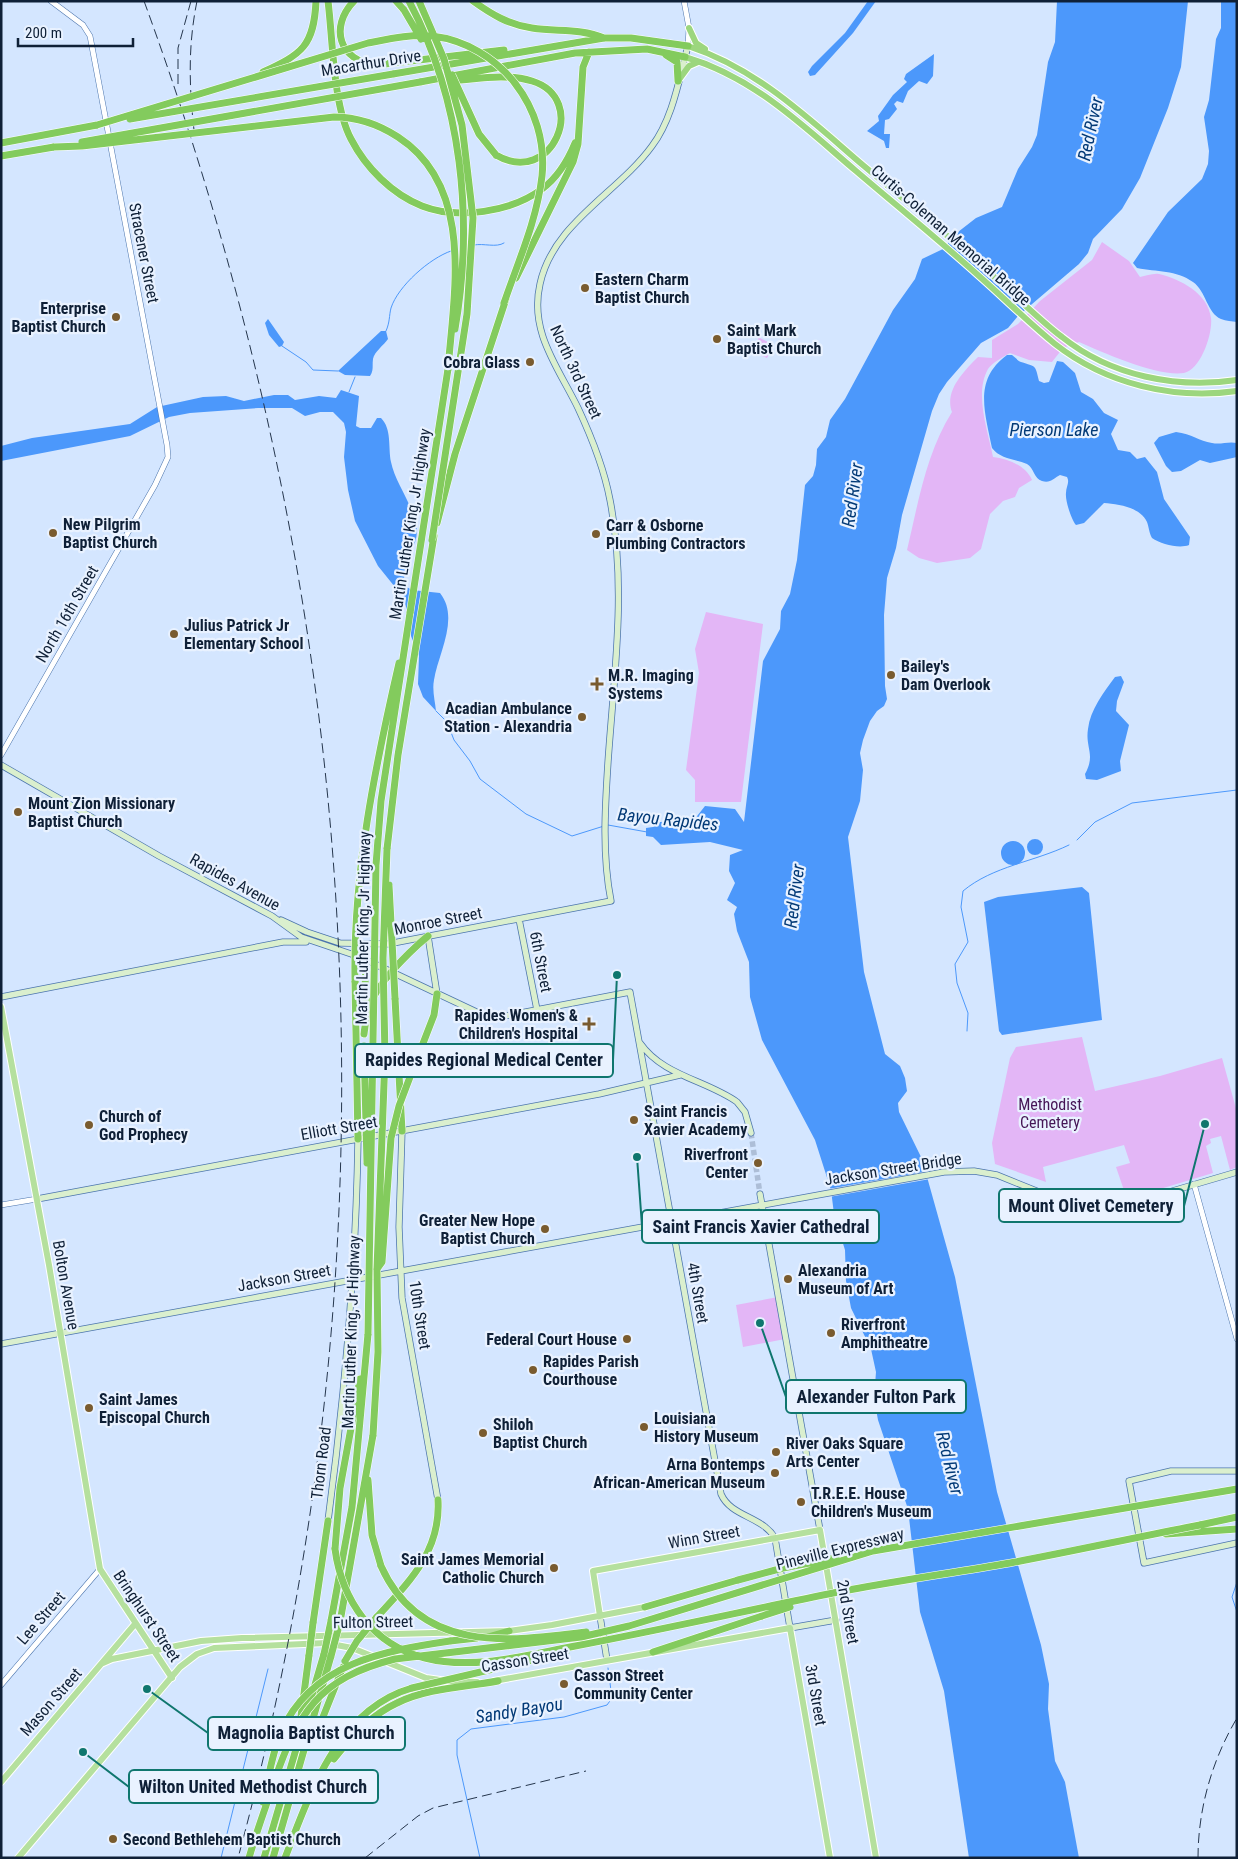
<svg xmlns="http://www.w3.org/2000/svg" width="1238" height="1859" font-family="'Roboto Condensed',sans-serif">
<rect width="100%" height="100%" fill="#d4e6ff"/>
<path fill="#e3b6f6" d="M1102,242L1129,261L1140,277C1146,276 1153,273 1159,274C1180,279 1208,293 1211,318C1213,333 1201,370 1184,373C1158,377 1104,353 1079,342L1063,348L1052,362L1029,360L1010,353C1003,357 992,363 988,369C974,394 988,431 993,457C1009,459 1026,466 1032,480L1019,488L1015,497L1003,501L990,514L981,549L970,558L937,563L919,558L907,550C918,504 926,453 952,412C944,391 964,371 978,357L992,358V340L1018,324L1040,301L1092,260Z
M758,337L774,345L767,358L757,354Z
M706,612L763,624L741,802H695V780L686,770L699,673L695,649Z
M1082,1037L1095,1091L1160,1076L1222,1058L1237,1112V1167L1230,1170L1221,1136L1210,1139L1211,1143L1206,1146L1213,1173L1127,1199L1116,1167L1130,1163L1124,1145L1043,1167L1046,1182L995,1164L992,1143L1010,1058L1016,1047Z
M778,1297L785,1339L743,1347L736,1305Z"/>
<path fill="#4c98fb" d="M868,1H876L853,33L815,75L810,76L808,72L812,66L845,33Z
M1057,1H1188L1181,67L1168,108L1140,178L1122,209L1093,239L1088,253L1079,264L1018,316L1008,328L981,343L947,382L939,394L932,411L902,515L896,548L887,578L884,615L885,686L887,699L884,706L877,711L870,721L863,740L860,753L863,770L860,801L848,837L864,972L885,1054L900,1066L905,1078L907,1091L898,1103L899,1112L922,1159L955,1277L997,1492L1041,1645L1049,1684L1048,1709L1055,1761L1065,1782L1079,1858H969L944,1691L920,1612L908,1509L878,1420L874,1398L876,1372L871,1349L851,1308L846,1281L845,1250L834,1214L831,1190L815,1140L762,1040L750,997L749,962L737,931L734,914L737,907L727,900L735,883L729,871L730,855L743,850L710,842L661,845L653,837L646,836V828L653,827L660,822L694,820L705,806L735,809L744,822L763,661L780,629L781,611L790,594L797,560L805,485L813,476L816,465L817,449L826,437L830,420L845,399L893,310L915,279L922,259L943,249L958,232L976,218L1002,207L1018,169L1032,147L1037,135L1048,62L1055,42Z
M1221,1H1237V322C1232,321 1226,321 1221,319C1207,313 1206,291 1193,282C1176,270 1157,272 1137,268L1133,263L1168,212L1202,179L1208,164L1209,151L1204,117L1209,100L1216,39L1221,28Z
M934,54L933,76L927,84L919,81L908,91L903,103L897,101L894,104L897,109L889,119L885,120L884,134H890L889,148H886L884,141L867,131L879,121L878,116L893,95L907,82L904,79L906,74Z
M268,319L284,342L282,346L279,347L269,335L265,323Z
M381,331H386L388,339C384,345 374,352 373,359C372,366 374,370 370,376L345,375L338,371Z
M1007,355H1012C1015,357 1018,361 1021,362C1036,367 1035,364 1039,381L1044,383L1049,382L1057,361L1063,362L1075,373L1081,392L1093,399L1104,413L1118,420L1111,434L1118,450L1130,452L1137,459L1145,457L1157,472L1164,499L1190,537L1189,545C1179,549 1161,544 1152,538C1149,533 1149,527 1147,522C1140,507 1118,504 1104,503L1084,523L1076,525C1071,519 1065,500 1066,493C1066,486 1070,483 1067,477L1060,475C1054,478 1050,484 1042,481C1034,479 1034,468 1027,464C1015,459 1000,459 992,448C985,412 973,380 1007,355Z
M341,390L359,396L356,426L360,428H371L377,418H381C392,429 388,447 391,462C395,483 416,509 417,530C417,550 400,566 405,586L412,590L440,593C460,618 438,654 434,680C432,690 435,701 436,711L423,697L418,684L419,656L411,636L407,610L403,597L378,566L355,521L348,490L344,457L346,432L344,423L333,412H320L305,416L292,408H258L190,413L169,417L130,436L1,461V446L32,438L130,424L157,407L203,397L226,396L244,401L274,395H288L295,400L319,396L336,398Z
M1176,432C1192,434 1199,441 1212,443C1221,445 1228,441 1237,443V457L1210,463L1200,460L1181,471L1172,472L1166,466L1154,443L1159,437Z
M1121,676L1124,682L1117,701L1116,711L1129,725L1120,761L1121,771L1097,780L1086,779L1085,774C1096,754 1085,748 1088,729C1090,710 1104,692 1115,677Z
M1027 847a8 8 0 1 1 16 0a8 8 0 1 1-16 0Z
M1001 853a12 12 0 1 1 24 0a12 12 0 1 1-24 0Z
M1082,887L1089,893L1102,1020L1002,1035L999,1031L984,902L998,897Z"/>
<path fill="#d4e6ff" d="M928,1171L930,1179L829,1197L828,1189Z"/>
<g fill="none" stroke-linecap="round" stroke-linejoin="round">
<path stroke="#4c98fb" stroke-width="1" d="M474,245C484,243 496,248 504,243
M386,331C390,322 389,316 391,308C398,286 430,258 451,251
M282,346L306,362L313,370L338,371
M349,392L355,377
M436,711L447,722L454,740L470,761L480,779L526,814L572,836L604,826
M608,825L647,832
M1077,840L1095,822L1132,803L1237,790
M967,1031L968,1013L957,983L955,964L968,942L961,907L963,891C993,866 1034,862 1069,845
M1237,1582L1232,1597L1237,1612
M221,1858L268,1669
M480,1858L457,1755V1740L471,1729L564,1717L607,1705L612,1698L608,1668"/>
<path stroke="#adbed7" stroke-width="5.5" stroke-dasharray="5.5 3" stroke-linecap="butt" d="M751,1133L760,1194"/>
<g stroke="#4c75ad" stroke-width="6">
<path id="tertiary" d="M684,1L689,28L688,46
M1,755L155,485L168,457L167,445L90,36L83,25L51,1
M1194,1184L1237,1339
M1,1205L37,1199
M1,1685L100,1569"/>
</g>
<g stroke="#4c75ad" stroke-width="7">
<path id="secondary" d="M1,765L159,856L272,916L301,937L360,957L485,1016L494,1018L630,992L721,1494C731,1517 762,1516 775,1538L790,1628L836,1620
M519,919L537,1010
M281,920L307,932L340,943L388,944L611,901C602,855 605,808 608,762C614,675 627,587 610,500C604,468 592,438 578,408C558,367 529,332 540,284C553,223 618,193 652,146C673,118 679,79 688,46
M428,936L437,994
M1,997L283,942H306
M640,1043C663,1076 706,1080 737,1102L745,1112L751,1133
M402,1131L399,1227L402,1298L438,1500
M760,1194L820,1530
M37,1199L599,1094L680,1075
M1,1344L944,1172L974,1171L997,1175L1074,1206L1095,1209L1118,1207L1237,1172
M1237,1471H1171L1129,1481L1144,1563L1237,1543
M328,1521C345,1394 356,1267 358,1139
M600,1616L607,1660"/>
</g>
<g stroke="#fff" stroke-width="8">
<path id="primary" d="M1,1007L49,1265L100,1569L172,1678
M600,1616L593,1571L820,1530L876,1858
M103,1663L112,1659L201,1641L242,1638L509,1631L552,1625L645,1607
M494,1681L790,1628L830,1858
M1,1782L135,1624
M18,1858L180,1667L197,1654L214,1648L326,1643L352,1648L426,1678L447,1681L477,1682"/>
</g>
<g stroke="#fff" stroke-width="8">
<path id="trunk" d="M689,28L696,43L705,49
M688,46C758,69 809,119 864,166C907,202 950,237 991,274C1015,295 1037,318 1062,337C1111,376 1176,389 1237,380
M685,57C754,77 803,126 856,171C897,206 939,240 979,276C1005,299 1029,323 1055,344C1106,384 1173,400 1237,391
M678,81L689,66L698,62"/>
</g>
<g stroke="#fff" stroke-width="8">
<path id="motorway" d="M328,1C333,41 333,105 351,139C366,168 392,194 422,206C458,220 511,212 542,189C557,178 568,160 575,143
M354,1C329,27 339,61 376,65L504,50
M396,1L404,10
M473,1C491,14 509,25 532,28C557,32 580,28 604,38
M666,55L677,62L678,81
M263,72C302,54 314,46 316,1
M393,74L604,38H631L688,46
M451,81C478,79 505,73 532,81C590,99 552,188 496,155
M420,82L575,53L647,49L685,57
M1,143L97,125
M1,156L54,147
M516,278L573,162L578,144L583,67L589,52
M437,523L455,454L506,299
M410,613L448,369
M387,849L398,755L434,536
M360,957L366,968L363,1019
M355,981L358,1139
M395,998L402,1131
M364,1034C365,1026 366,1016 369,1008C376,984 409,952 428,936
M410,1077L434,1015L437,994
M368,1480L372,1535L381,1566
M1200,1525L1237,1517
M1166,1534L1237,1529
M335,1549L340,1488L360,1379
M645,1607L738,1580
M376,1618C408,1583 441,1552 438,1500
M331,1621L352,1507L368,1334
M340,1622L373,1435
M313,1623L328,1521
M488,1637L509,1631
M450,1641L477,1638
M653,1652L762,1616
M300,1724L309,1655
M313,1742L343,1667
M334,1759C350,1738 373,1714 397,1703C427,1688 465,1687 498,1681
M264,1858L324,1654
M273,1858L331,1656
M285,1858C310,1793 338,1709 412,1688"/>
</g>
<use href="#tertiary" stroke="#fff" stroke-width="5"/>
<use href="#secondary" stroke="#daefce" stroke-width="5.5"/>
<use href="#primary" stroke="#b5e09e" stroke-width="6"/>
<use href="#trunk" stroke="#9cd67e" stroke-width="6"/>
<use href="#motorway" stroke="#83cb5d" stroke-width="7"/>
<path stroke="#25364d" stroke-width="1" stroke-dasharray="10 5" stroke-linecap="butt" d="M144,1C365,605 407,1235 238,1858
M178,84V48L191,1
M194,130C189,86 188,45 197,1
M365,1858L418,1816L433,1808L586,1771
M1198,1858C1198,1809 1212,1760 1237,1718"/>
<g stroke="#fff" stroke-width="8" stroke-linecap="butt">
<path id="motorway-bridge" d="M409,1C462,101 474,219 455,329
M419,1L444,59L462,125L473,218L467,314L432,540
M404,10L421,39
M452,75L479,134L496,155
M130,119L393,74
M97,125L368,43C389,39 411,34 432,36C500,44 549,108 542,176C537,220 518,262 504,303
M82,142L420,82
M54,147L82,146L334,117C358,117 378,124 398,137C475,187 454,292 448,369
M389,885L395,998
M355,981C353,873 375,767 399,663
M364,1046L367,1163
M377,1269L382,1262L391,1138L399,1106L410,1077
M368,1334L376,865L381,801L410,613
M373,1435L378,1352L377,1269L385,1057L383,958L387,849
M335,1549C342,1601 373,1645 425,1658C472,1670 524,1656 570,1647C660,1630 749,1610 838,1592C895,1581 953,1573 1010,1563C1074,1551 1137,1537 1200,1525
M381,1566C420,1653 507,1642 586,1632
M738,1580L783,1568L836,1558
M762,1616L790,1607
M324,1654L331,1621
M309,1655L313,1623
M331,1656L340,1622
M345,1661L357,1641L376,1618
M412,1688L566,1652
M263,1802C268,1779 272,1754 281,1732C312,1663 383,1651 450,1641
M249,1858C256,1833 265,1809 273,1785C297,1714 318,1678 395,1659L581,1637L629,1626L873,1551L1237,1489"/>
</g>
<use href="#motorway-bridge" stroke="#83cb5d" stroke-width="7"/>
</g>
<g fill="#795b2f" stroke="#e9f2ff" stroke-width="2">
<circle cx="585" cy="288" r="5"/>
<circle cx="116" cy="317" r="5"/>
<circle cx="717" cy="339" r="5"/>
<circle cx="530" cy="362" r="5"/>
<circle cx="53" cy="533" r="5"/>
<circle cx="596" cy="534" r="5"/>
<circle cx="174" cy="634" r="5"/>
<circle cx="891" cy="675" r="5"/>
<path d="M594.5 676.5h5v5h5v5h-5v5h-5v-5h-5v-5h5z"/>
<circle cx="582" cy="717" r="5"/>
<circle cx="18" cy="812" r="5"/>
<path d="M586.5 1016.5h5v5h5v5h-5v5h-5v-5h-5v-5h5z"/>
<circle cx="634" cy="1120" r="5"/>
<circle cx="89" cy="1125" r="5"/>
<circle cx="758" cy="1163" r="5"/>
<circle cx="545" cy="1229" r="5"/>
<circle cx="788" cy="1279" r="5"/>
<circle cx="831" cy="1333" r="5"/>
<circle cx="627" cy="1339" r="5"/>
<circle cx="533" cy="1370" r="5"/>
<circle cx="89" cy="1408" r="5"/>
<circle cx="644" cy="1427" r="5"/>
<circle cx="483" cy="1433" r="5"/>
<circle cx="776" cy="1452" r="5"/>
<circle cx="775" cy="1473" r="5"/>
<circle cx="801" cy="1502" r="5"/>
<circle cx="554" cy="1568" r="5"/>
<circle cx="564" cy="1684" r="5"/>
<circle cx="113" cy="1839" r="5"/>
</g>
<g text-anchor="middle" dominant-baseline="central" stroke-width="4.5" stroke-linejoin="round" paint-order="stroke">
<g font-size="16" fill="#0f2037" stroke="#e9f2ff">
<text transform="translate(371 63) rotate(-9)">Macarthur Drive</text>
<text transform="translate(951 235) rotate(41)">Curtis-Coleman Memorial Bridge</text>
<text transform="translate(144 253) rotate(79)">Stracener Street</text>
<text transform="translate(576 372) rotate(65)">North 3rd Street</text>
<text transform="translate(410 524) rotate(-81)">Martin Luther King, Jr Highway</text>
<text transform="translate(67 614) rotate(-60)">North 16th Street</text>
<text transform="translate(235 882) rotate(29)">Rapides Avenue</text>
<text transform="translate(438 921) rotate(-11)">Monroe Street</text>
<text transform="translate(363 928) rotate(-89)">Martin Luther King, Jr Highway</text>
<text transform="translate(541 962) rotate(79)">6th Street</text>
<text transform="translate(339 1128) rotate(-10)">Elliott Street</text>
<text transform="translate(893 1169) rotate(-9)">Jackson Street Bridge</text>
<text transform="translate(284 1278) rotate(-10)">Jackson Street</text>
<text transform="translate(66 1285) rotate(80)">Bolton Avenue</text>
<text transform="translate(698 1293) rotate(80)">4th Street</text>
<text transform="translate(420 1315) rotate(81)">10th Street</text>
<text transform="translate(351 1332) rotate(-88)">Martin Luther King, Jr Highway</text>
<text transform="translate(321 1463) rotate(-83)">Thorn Road</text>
<text transform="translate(704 1537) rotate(-10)">Winn Street</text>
<text transform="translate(840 1549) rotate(-14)">Pineville Expressway</text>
<text transform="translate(848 1612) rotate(80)">2nd Street</text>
<text transform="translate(147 1616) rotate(56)">Bringhurst Street</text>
<text transform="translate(41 1618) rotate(-49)">Lee Street</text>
<text transform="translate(373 1622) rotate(-1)">Fulton Street</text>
<text transform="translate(525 1660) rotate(-9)">Casson Street</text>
<text transform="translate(816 1695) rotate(80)">3rd Street</text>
<text transform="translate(51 1702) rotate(-49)">Mason Street</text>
</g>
<g font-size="16" font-weight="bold" fill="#0f2037" stroke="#e9f2ff" text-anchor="start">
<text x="595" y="279">Eastern Charm<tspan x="595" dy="18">Baptist Church</tspan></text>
<text x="106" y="308" text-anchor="end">Enterprise<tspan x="106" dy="18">Baptist Church</tspan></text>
<text x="727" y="330">Saint Mark<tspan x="727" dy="18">Baptist Church</tspan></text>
<text x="520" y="362" text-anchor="end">Cobra Glass</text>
<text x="63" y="524">New Pilgrim<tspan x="63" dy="18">Baptist Church</tspan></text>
<text x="606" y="525">Carr &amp; Osborne<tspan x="606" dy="18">Plumbing Contractors</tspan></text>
<text x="184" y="625">Julius Patrick Jr<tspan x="184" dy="18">Elementary School</tspan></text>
<text x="901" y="666">Bailey's<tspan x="901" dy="18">Dam Overlook</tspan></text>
<text x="608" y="675">M.R. Imaging<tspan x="608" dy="18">Systems</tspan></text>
<text x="572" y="708" text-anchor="end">Acadian Ambulance<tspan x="572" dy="18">Station - Alexandria</tspan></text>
<text x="28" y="803">Mount Zion Missionary<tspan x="28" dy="18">Baptist Church</tspan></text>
<text x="578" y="1015" text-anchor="end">Rapides Women's &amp;<tspan x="578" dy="18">Children's Hospital</tspan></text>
<text x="644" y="1111">Saint Francis<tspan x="644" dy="18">Xavier Academy</tspan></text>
<text x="99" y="1116">Church of<tspan x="99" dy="18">God Prophecy</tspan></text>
<text x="748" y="1154" text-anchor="end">Riverfront<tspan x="748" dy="18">Center</tspan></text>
<text x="535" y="1220" text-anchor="end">Greater New Hope<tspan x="535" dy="18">Baptist Church</tspan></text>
<text x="798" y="1270">Alexandria<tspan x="798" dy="18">Museum of Art</tspan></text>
<text x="841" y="1324">Riverfront<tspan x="841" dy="18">Amphitheatre</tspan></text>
<text x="617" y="1339" text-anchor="end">Federal Court House</text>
<text x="543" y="1361">Rapides Parish<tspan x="543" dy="18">Courthouse</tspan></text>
<text x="99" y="1399">Saint James<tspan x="99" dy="18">Episcopal Church</tspan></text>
<text x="654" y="1418">Louisiana<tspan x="654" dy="18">History Museum</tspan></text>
<text x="493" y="1424">Shiloh<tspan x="493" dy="18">Baptist Church</tspan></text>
<text x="786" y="1443">River Oaks Square<tspan x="786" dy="18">Arts Center</tspan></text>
<text x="765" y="1464" text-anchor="end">Arna Bontemps<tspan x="765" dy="18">African-American Museum</tspan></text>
<text x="811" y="1493">T.R.E.E. House<tspan x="811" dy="18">Children's Museum</tspan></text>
<text x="544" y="1559" text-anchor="end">Saint James Memorial<tspan x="544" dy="18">Catholic Church</tspan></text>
<text x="574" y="1675">Casson Street<tspan x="574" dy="18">Community Center</tspan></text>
<text x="123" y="1839">Second Bethlehem Baptist Church</text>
</g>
<g font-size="16" fill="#451556" stroke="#e9f2ff">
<text x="1050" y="1104">Methodist<tspan x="1050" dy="18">Cemetery</tspan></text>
</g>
<g font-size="18" font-style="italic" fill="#033a77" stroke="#e9f2ff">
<text transform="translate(1090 129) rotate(-78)">Red River</text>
<text x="1054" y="429">Pierson Lake</text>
<text transform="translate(852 495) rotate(-82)">Red River</text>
<text transform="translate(668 819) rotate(6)">Bayou Rapides</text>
<text transform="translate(794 896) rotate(-83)">Red River</text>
<text transform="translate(950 1463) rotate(76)">Red River</text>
<text transform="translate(519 1710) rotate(-9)">Sandy Bayou</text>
</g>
</g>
<path fill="none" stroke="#0f766e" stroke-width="2" d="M617 975L613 1060M1205 1124L1184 1206M637 1157L642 1226M760 1323L786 1397M147 1689L208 1733M83 1752L129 1787"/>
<g fill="#0f766e" stroke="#e9f2ff" stroke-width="2">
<circle cx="617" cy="975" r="5"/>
<circle cx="1205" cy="1124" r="5"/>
<circle cx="637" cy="1157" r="5"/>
<circle cx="760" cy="1323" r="5"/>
<circle cx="147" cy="1689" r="5"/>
<circle cx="83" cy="1752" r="5"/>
</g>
<g fill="#e9f2ff" stroke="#0f766e" stroke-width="2">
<rect x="355" y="1044" width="258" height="33" rx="5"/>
<rect x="999" y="1189" width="185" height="33" rx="5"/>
<rect x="642" y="1210" width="237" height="33" rx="5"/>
<rect x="786" y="1380" width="180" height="33" rx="5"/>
<rect x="208" y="1717" width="197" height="33" rx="5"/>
<rect x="129" y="1770" width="249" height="33" rx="5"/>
</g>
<g font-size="18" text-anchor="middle" font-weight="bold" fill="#0f2037">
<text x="484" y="1066">Rapides Regional Medical Center</text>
<text x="1091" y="1212">Mount Olivet Cemetery</text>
<text x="761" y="1233">Saint Francis Xavier Cathedral</text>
<text x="876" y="1403">Alexander Fulton Park</text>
<text x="306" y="1739">Magnolia Baptist Church</text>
<text x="253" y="1793">Wilton United Methodist Church</text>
</g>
<rect width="1238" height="1859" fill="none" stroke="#0f2037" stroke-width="5"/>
<path d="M18 38v8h115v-8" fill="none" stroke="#0f2037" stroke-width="2.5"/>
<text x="25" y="38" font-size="15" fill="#0f2037" stroke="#e9f2ff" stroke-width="4" paint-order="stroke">200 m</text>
</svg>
